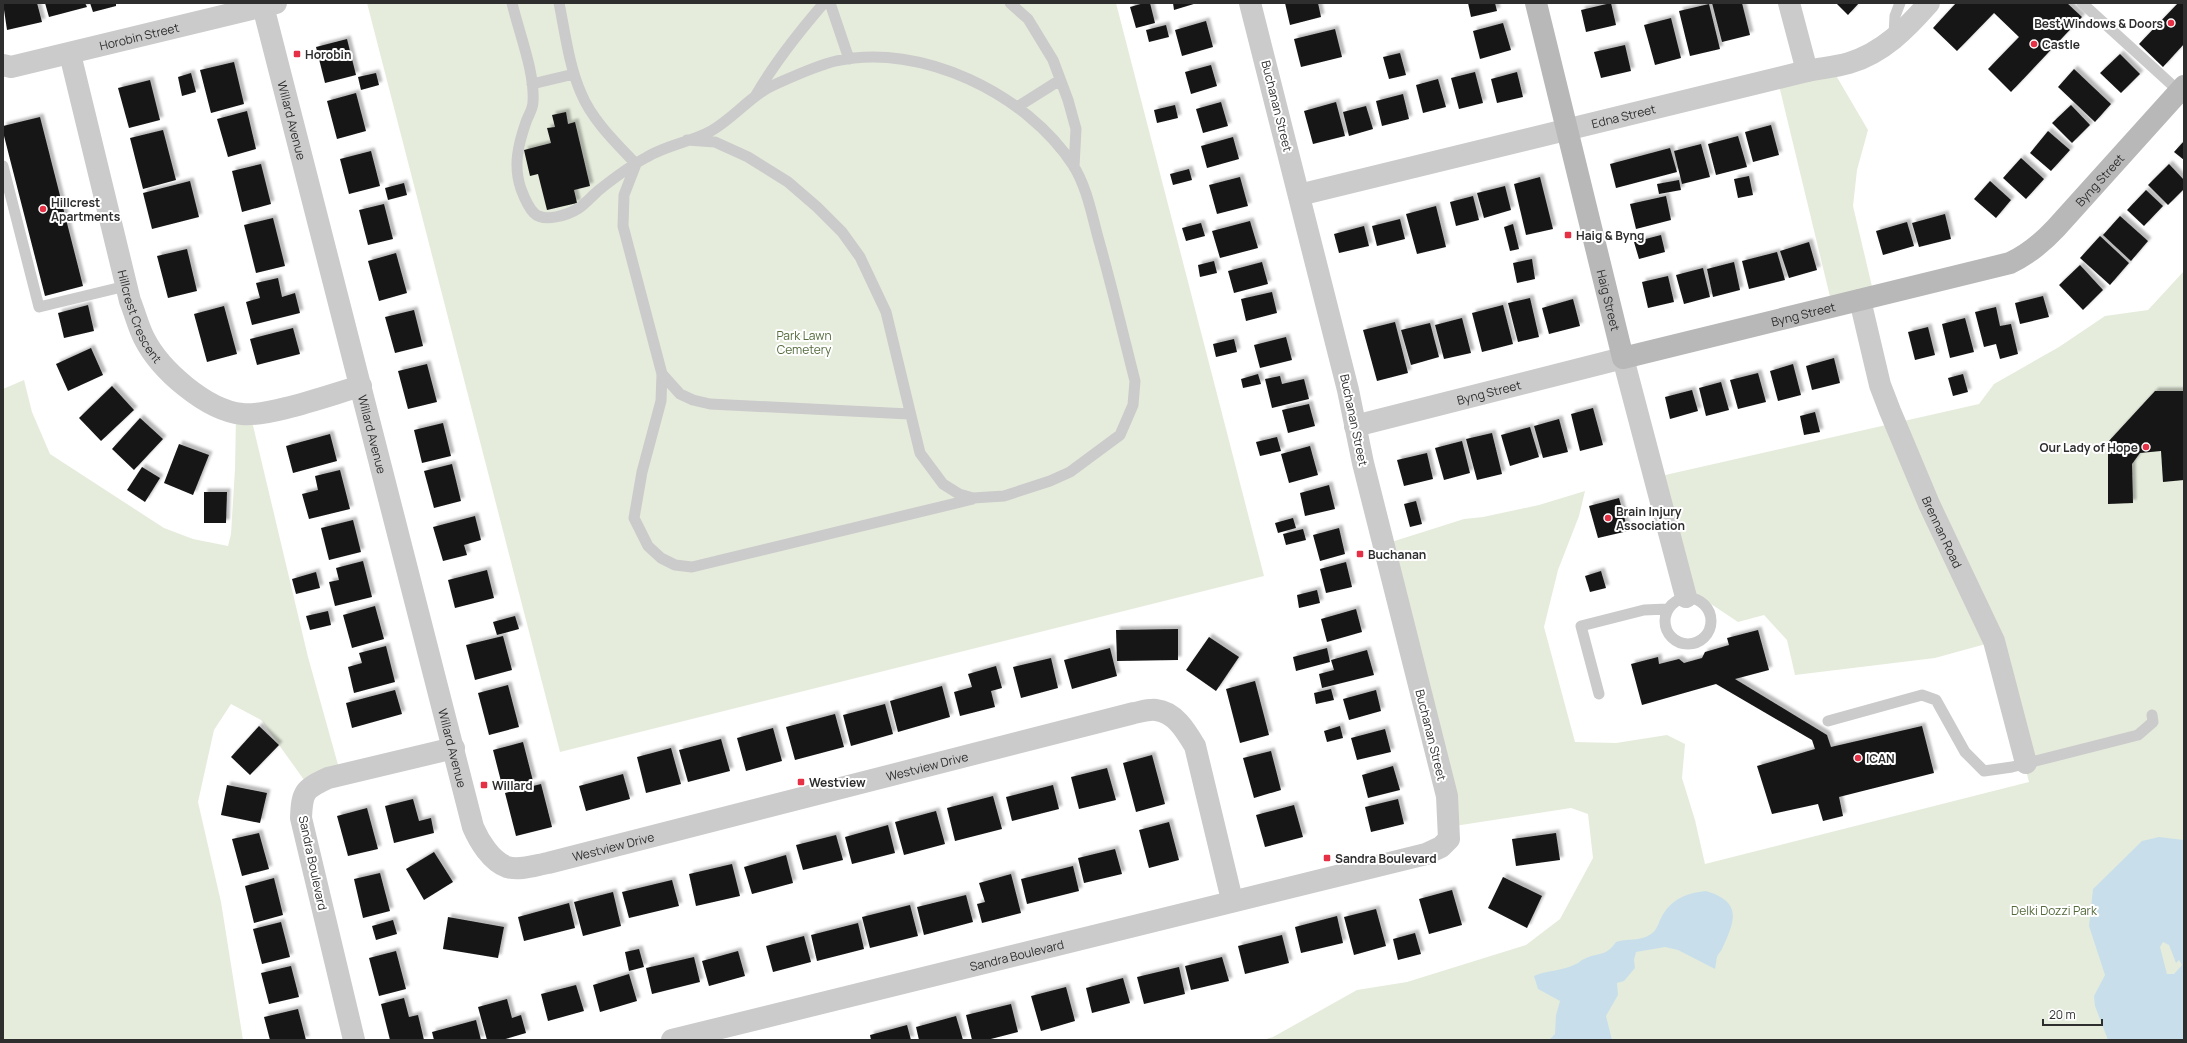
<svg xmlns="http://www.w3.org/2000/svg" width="2187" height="1043" font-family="Manrope,sans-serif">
<defs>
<filter id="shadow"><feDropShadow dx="3.5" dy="-3.5" stdDeviation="1" flood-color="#0004"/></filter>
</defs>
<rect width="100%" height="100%" fill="#fff"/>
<path fill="#e5ecdc" d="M367,3H1116L1264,576L560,752Z
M1834,72L1868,130L1857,170L1853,206L1874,295L1832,305L1777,77Z
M2184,271V1040H1263L1273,1037L1357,990L1407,982L1526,945L1560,919L1593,858L1588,814L1571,808L1448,827L1382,545L1464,519L1483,517L1539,505L1585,491L1579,516L1558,570L1544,627L1575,742L1616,743L1667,735L1685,744L1682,778L1695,820L1705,864L2029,782L1993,642L1935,658L1795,675L1787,640L1764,615L1738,622L1705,600L1691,595L1652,478L1979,404L1994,384L2059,347L2105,316L2148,310Z
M24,380L32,412L50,454L164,528L193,539L228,546L231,534L235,469L236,414L251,417L308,657L340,772L307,784L261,720L231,704L214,730L198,802L221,902L243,1040H3V389Z"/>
<path fill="#c8dfeb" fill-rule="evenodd" d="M2159,837L2184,840V1040H2108L2095,1006L2094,996L2105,975L2089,926L2093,889L2142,841ZM2163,942L2169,945L2176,963L2179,960L2182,965L2174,974H2167L2160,947Z
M1706,891C1743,902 1735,921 1722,949C1721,951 1718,954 1717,957C1716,961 1716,965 1715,969L1678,950L1665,947L1636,952L1634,960L1635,968L1624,981L1617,983L1618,995L1606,1016L1612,1040H1549L1555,1034L1556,1015L1560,1001L1538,989L1534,976C1547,970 1563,971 1576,964C1579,963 1581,960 1584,959C1598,952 1606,957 1616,942C1627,938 1640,942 1651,934C1657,930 1658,924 1661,918C1671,899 1686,893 1706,891Z"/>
<path fill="#151515" filter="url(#shadow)" d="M3,3H37L42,22L7,30Z
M45,3H85L87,7L49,17Z
M90,3H116V6L93,12Z
M1144,3H1150L1155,23L1136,28L1130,7Z
M1173,3H1197L1174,10Z
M1285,3H1318L1321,17L1290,25Z
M1468,3H1495L1497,11L1471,17Z
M1611,3L1616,25L1586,32L1581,10Z
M1712,3H1742L1750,35L1722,42Z
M1836,3H1859L1848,15Z
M1956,3H2067L2082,17L2011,92L1988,69L2019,37L1994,13L1957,51L1933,28Z
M2178,3H2184V44L2163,67L2139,44Z
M1709,4L1720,49L1690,56L1679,11Z
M1671,18L1681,58L1655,65L1644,25Z
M1206,21L1213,47L1182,56L1175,30Z
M1503,23L1511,50L1480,59L1473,31Z
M1166,25L1169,37L1149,42L1146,30Z
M1335,29L1342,57L1301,67L1294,39Z
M347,39L356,75L325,83L316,47Z
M1625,45L1631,71L1601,78L1594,52Z
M1400,53L1406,75L1389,79L1383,57Z
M2120,54L2140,74L2121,93L2100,73Z
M234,62L244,104L211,113L200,70Z
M1211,65L1217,86L1191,94L1185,72Z
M2074,69L2111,104L2095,122L2058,87Z
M1475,72L1483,103L1459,109L1451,78Z
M1517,72L1523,97L1497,103L1491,79Z
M191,73L196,92L182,96L178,77Z
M376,73L379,85L361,90L358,77Z
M1438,79L1446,107L1423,113L1416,85Z
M150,80L160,120L129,128L118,88Z
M356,93L366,131L337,139L327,101Z
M1403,94L1409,119L1382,126L1376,101Z
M1221,102L1228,126L1203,133L1196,109Z
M1336,102L1345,136L1313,144L1304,111Z
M1175,105L1178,118L1157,123L1154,110Z
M2071,105L2090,125L2072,143L2052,123Z
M1366,106L1373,129L1349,136L1343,112Z
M247,111L256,149L228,157L217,119Z
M566,112L568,124L575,122L590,186L574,190L577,203L547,210L538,174L530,176L524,150L551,143L547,128L555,127L552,115Z
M40,117L83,286L45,296L3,132V126Z
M1771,125L1779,155L1753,162L1745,132Z
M163,130L176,180L143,189L130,138Z
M2048,131L2070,150L2051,171L2030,153Z
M1738,136L1747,167L1716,175L1708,144Z
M1233,137L1239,159L1207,168L1201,146Z
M2184,141V160L2174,152Z
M1701,144L1710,177L1682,184L1674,151Z
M1670,148L1677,172L1616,188L1610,164Z
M371,151L380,186L349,194L340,159Z
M2021,158L2044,179L2026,199L2003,178Z
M261,164L271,204L242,212L232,171Z
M2169,164L2184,180V189L2168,205L2148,185Z
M1189,169L1192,180L1173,185L1170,174Z
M1749,176L1753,195L1738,198L1734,179Z
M1240,177L1248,206L1217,214L1209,185Z
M1540,177L1553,229L1526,235L1514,184Z
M1679,180L1681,190L1659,194L1657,184Z
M190,181L199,217L152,229L143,193Z
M1990,181L2011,200L1996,218L1974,199Z
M404,183L407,195L388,200L385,188Z
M1505,186L1511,210L1484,218L1477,193Z
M2146,190L2163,206L2144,226L2127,210Z
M1473,196L1479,220L1456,226L1450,202Z
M1666,196L1671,220L1636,229L1630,204Z
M384,204L393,239L368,245L359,210Z
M1436,206L1446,247L1417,254L1406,214Z
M1945,214L1951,239L1919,247L1912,223Z
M2120,216L2148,241L2131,261L2103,235Z
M273,218L285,266L256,273L244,225Z
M1400,219L1405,239L1377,246L1372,226Z
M1250,221L1258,248L1220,258L1212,231Z
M1907,222L1914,246L1883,255L1876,231Z
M1201,223L1205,236L1186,241L1182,228Z
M1513,224L1519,249L1510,251L1504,227Z
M1364,226L1369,246L1339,253L1334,234Z
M1661,235L1665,252L1639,259L1634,242Z
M2100,236L2129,263L2110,285L2080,258Z
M1809,242L1817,270L1789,278L1780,251Z
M187,249L197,291L168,298L157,256Z
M1777,252L1785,280L1749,289L1742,261Z
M396,253L407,293L379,301L368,261Z
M1532,259L1535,279L1517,283L1513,263Z
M1214,261L1217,273L1200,277L1198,265Z
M1262,262L1268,284L1234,293L1228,271Z
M1734,262L1740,290L1713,297L1707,269Z
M2080,265L2103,290L2083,310L2059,285Z
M1703,268L1710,297L1684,304L1676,275Z
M1668,276L1674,302L1648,308L1642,282Z
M278,278L282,297L295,293L300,313L252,325L246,302L260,298L256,283Z
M1272,292L1277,313L1246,321L1241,299Z
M2043,296L2049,317L2020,324L2015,303Z
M1530,298L1539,337L1518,342L1508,303Z
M1573,299L1580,326L1549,334L1542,308Z
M88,305L94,331L64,338L58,313Z
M1503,305L1513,344L1482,352L1472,313Z
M224,306L237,354L207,362L194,314Z
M1996,307L2000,326L2011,324L2018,354L2000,359L1996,344L1984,347L1975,312Z
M414,310L423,346L395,353L385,317Z
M1462,318L1471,353L1444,359L1435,325Z
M1965,318L1974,352L1950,358L1942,324Z
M1395,322L1408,373L1377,381L1363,330Z
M1430,323L1439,357L1411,365L1401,330Z
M1928,327L1935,355L1915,360L1908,332Z
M293,328L300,354L257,365L250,339Z
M1286,337L1292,360L1260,368L1254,345Z
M1234,339L1237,352L1216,357L1213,344Z
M91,348L103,375L68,391L56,364Z
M1834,358L1840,383L1812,390L1806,366Z
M427,364L437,402L408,409L398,371Z
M1793,364L1801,395L1778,401L1770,371Z
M1758,373L1766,402L1738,409L1730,380Z
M1258,374L1261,384L1243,388L1241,379Z
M1963,374L1968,392L1953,396L1948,378Z
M1280,376L1282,384L1304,379L1309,399L1272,408L1265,379Z
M1721,382L1729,410L1706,416L1699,388Z
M112,386L134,410L101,441L79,418Z
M1692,390L1698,411L1670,419L1665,397Z
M2155,391H2184V480L2163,482L2161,451L2140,453L2132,464L2133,503L2108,504V442Z
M1309,404L1315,426L1288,433L1282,410Z
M1593,408L1603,445L1580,451L1571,414Z
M1815,412L1820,432L1804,435L1800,416Z
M140,418L163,439L134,470L112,449Z
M1559,419L1568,452L1543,458L1534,426Z
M443,423L451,456L422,463L414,430Z
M1530,427L1539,457L1510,466L1501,435Z
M1492,433L1502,474L1477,480L1466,439Z
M330,434L337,461L293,473L286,446Z
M1277,437L1281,451L1260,456L1256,442Z
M1462,441L1470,473L1444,480L1435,448Z
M179,444L209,455L193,495L164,483Z
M1310,446L1318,475L1289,483L1281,454Z
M1427,453L1433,479L1404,486L1397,460Z
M452,464L461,501L434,508L424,471Z
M142,467L160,478L145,502L127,490Z
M340,470L350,509L309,519L302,494L318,490L315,476Z
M1329,485L1335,509L1305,516L1300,493Z
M204,492H227L226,523H204Z
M1619,498L1628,531L1598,538L1589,506Z
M1416,501L1422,524L1410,527L1404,504Z
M475,516L481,540L464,545L467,555L443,561L433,527Z
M1293,518L1296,528L1278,533L1275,523Z
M353,520L361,552L329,560L321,528Z
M1339,528L1345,554L1320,561L1313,535Z
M1303,529L1306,540L1286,545L1283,534Z
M363,561L372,597L335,606L329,582L339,580L336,568Z
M1346,562L1352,587L1326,593L1320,569Z
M487,570L494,598L455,608L448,580Z
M1601,571L1606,588L1590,592L1585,576Z
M316,572L320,588L296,594L292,579Z
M1317,590L1320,603L1299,608L1297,595Z
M375,606L384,639L352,648L343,615Z
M1356,609L1362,632L1327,642L1321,619Z
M328,611L331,625L310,630L306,616Z
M515,616L519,629L497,635L493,622Z
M1178,629V660L1117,661L1116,630Z
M1758,630L1769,670L1735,679L1827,735L1831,747L1922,726L1934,773L1839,797L1843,816L1823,821L1818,804L1772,814L1757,766L1815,749L1812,740L1716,684L1642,705L1631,664L1658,657L1659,664L1679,659L1684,663L1702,658L1705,652L1729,645L1727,638Z
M503,636L512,670L475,680L466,645Z
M1209,637L1239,657L1216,691L1186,670Z
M386,646L395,682L354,693L348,667L362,663L359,653Z
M1110,648L1117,676L1072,689L1064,660Z
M1327,648L1330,662L1296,671L1293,657Z
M1367,650L1374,675L1322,688L1319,674L1334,670L1331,660Z
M1051,658L1058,688L1021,698L1013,667Z
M996,666L1002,688L991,691L995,707L960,716L954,692L972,687L968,674Z
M1255,681L1269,735L1240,743L1226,689Z
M508,685L519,727L489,735L478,693Z
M942,686L950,717L898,732L890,701Z
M1331,689L1334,700L1316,704L1314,693Z
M395,690L402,714L352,728L346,703Z
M1376,690L1381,711L1349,720L1343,699Z
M885,704L893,734L851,746L843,715Z
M835,714L844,747L795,760L786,727Z
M259,726L279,745L250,775L231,757Z
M1340,726L1343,738L1327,742L1324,731Z
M773,728L782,761L746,771L737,738Z
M1385,729L1391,752L1357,760L1351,738Z
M721,739L730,771L688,782L679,750Z
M523,742L533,781L503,789L493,750Z
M671,748L681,784L646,793L637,757Z
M1271,751L1281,790L1254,798L1243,758Z
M1152,755L1165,804L1136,812L1123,763Z
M1393,766L1400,790L1368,798L1362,775Z
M1107,768L1116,800L1079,809L1071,777Z
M623,774L630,799L586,811L579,786Z
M541,784L552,827L516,836L505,793Z
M227,785L267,793L260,823L221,815Z
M1053,785L1059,809L1012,821L1006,797Z
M993,796L1002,829L955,841L947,808Z
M413,799L419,821L431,818L434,833L394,843L385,806Z
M1398,799L1404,824L1371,832L1365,807Z
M1294,805L1303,837L1265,847L1256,815Z
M367,808L378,849L348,856L337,816Z
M936,811L945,844L904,855L895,822Z
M1169,822L1179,860L1149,868L1139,830Z
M888,825L895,853L852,864L845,837Z
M259,833L269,869L242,876L232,839Z
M1556,833L1560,860L1516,866L1512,839Z
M836,835L843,860L803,870L796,845Z
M1115,849L1122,874L1084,883L1078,858Z
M434,852L453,882L424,900L406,869Z
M786,855L793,883L752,894L744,867Z
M732,864L740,896L696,906L689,874Z
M1073,866L1079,891L1027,904L1021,879Z
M380,873L390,911L363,918L354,879Z
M1011,874L1021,913L982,923L977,904L985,902L979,883Z
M1503,877L1542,896L1527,928L1488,908Z
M274,878L283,915L254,923L245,886Z
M672,880L679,906L629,918L622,892Z
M1452,890L1462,925L1429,934L1419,899Z
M613,892L621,926L583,936L574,902Z
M966,895L973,922L924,935L917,907Z
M569,903L575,928L524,941L518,917Z
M910,905L918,936L870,948L862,917Z
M1376,909L1386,946L1354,955L1344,917Z
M1337,916L1343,943L1301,953L1295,927Z
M448,917L504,927L498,958L443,949Z
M393,920L397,934L376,940L372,926Z
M281,922L290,957L262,964L253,929Z
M858,923L864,949L817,961L811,935Z
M1415,933L1421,954L1398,960L1393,939Z
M1282,935L1289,963L1245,974L1238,946Z
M804,936L811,962L773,972L766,946Z
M639,949L644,967L629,971L625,952Z
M396,951L406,989L379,996L369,958Z
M738,951L745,976L709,986L702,961Z
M694,957L700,982L652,994L646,968Z
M1222,957L1229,981L1191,990L1185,966Z
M291,966L299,997L269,1004L261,973Z
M1179,967L1185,994L1144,1004L1137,977Z
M629,974L637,1001L600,1012L593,985Z
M1123,978L1130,1003L1092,1013L1086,988Z
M576,985L584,1011L548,1021L541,994Z
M1066,987L1075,1021L1041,1031L1031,996Z
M404,998L409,1017L418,1015L424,1040H390L381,1004Z
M507,999L512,1018L521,1015L526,1033L502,1040H487L478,1007Z
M1011,1004L1018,1032L987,1040H972L966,1015Z
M298,1009L306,1040H270L264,1017Z
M956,1016L963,1040H919L916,1027Z
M476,1020L481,1040H434L432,1032Z
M907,1025L911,1040H871L870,1035Z"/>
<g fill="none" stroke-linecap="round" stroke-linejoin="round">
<path stroke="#cbcbcb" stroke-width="11" d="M512,3C519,33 535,72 533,102C533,109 528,116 526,122C518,145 513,166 521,189C524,197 528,207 534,213C544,223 568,215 579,208C586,203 592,196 599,190C614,178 630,166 647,157C667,145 691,142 711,131C734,118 752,94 776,84C794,76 818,65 836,61C921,42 1027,94 1073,165C1087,187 1092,216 1099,241C1112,287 1123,334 1135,381L1133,405L1120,435L1070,472L1050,481L1004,496L973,498L959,494L943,484L920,453L886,312L860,257L842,232L817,207L788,182L748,157L715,142L687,140
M559,3C565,32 569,66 581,93C592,120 616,143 636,164L624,195L623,226L662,374L680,394L693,400L710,404L909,414
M830,3L849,59
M1010,3L1028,19L1053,60L1068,100L1076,129L1074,167
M2082,3L2182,94
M1894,36L1895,16L1900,3
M532,84L574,74
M756,95C775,62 799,32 824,3
M1017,107L1060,80
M3,166L39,307L126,286
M662,374L661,401L642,472L634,518L648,546L661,558L675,565L692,567L973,499
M1665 621a23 23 0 1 1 46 0a23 23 0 1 1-46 0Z
M1599,694L1581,626L1644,610L1667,609
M1828,721L1922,695L1936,700L1965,752L1984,771L2012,767L2138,735L2153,722L2152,715"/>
<g stroke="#cbcbcb" stroke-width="22">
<path d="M1789,3L1807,71"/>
<path id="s1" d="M263,6L473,827C479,841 491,861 507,867C519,871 536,865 548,863L1134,713C1140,712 1149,709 1156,710C1175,712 1186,731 1195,746L1232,900"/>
<path id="s2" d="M70,54L130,301C135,313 138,326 144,338C160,370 206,410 242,414C269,417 332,394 361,386"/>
<path id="s3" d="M3,65L11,67L276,3"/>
<path id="s4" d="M1299,195L1807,71C1821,68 1835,67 1849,63C1883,53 1907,28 1929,3"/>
<path id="s5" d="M1860,300L1880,385L1890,411L1929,504L1994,641L2026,763"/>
<path id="s6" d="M1355,426L1623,358L1686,597"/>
<path d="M354,1040L301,818C302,792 304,789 328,778L454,748"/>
<path id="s7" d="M672,1040L1426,854L1441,847L1449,839L1447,796L1363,463L1348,390L1250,3"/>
</g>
<path stroke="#b8b8b8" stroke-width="22" id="s8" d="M1536,3L1623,358L2010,263C2029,254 2042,243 2056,228L2184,86"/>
</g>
<g fill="#e53045" stroke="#fff" stroke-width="1.5">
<circle cx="2171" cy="23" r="4"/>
<circle cx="2034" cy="44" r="4"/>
<rect x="293" y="50" width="8" height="8" rx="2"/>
<circle cx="43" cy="209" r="4"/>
<rect x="1564" y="231" width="8" height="8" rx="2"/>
<circle cx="2146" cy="447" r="4"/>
<circle cx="1608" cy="518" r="4"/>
<rect x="1356" y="550" width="8" height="8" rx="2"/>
<circle cx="1858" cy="758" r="4"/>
<rect x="797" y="778" width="8" height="8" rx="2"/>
<rect x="480" y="781" width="8" height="8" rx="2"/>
<rect x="1323" y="854" width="8" height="8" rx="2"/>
</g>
<g text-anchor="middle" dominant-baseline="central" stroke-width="4" stroke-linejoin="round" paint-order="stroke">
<g font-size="12" font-weight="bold" fill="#2e2e2e" stroke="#fff" text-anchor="start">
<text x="2163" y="23" text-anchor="end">Best Windows &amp; Doors</text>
<text x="2042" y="44">Castle</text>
<text x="305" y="54">Horobin</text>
<text x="51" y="202">Hillcrest<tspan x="51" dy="14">Apartments</tspan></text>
<text x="1576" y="235">Haig &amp; Byng</text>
<text x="2138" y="447" text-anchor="end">Our Lady of Hope</text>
<text x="1616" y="511">Brain Injury<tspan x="1616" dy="14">Association</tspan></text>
<text x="1368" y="554">Buchanan</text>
<text x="1866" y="758">ICAN</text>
<text x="809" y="782">Westview</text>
<text x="492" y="785">Willard</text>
<text x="1335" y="858">Sandra Boulevard</text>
</g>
<g font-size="12" fill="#2e2e2e" stroke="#fff">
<text stroke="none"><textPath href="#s3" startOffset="140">Horobin Street</textPath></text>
<text transform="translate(1277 106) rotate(76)">Buchanan Street</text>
<text stroke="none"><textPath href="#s4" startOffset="334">Edna Street</textPath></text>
<text stroke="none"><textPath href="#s1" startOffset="118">Willard Avenue</textPath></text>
<text stroke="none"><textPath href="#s8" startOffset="887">Byng Street</textPath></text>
<text stroke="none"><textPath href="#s8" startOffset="306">Haig Street</textPath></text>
<text stroke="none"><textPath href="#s8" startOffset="551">Byng Street</textPath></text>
<text stroke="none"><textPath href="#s2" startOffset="272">Hillcrest Crescent</textPath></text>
<text stroke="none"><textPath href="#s6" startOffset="138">Byng Street</textPath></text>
<text transform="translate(1354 420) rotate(78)">Buchanan Street</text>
<text stroke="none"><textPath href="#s1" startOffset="442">Willard Avenue</textPath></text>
<text stroke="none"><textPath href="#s5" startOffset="247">Brennan Road</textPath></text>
<text transform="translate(1431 735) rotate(76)">Buchanan Street</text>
<text stroke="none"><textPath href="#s1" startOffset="766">Willard Avenue</textPath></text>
<text stroke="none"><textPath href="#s1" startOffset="1334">Westview Drive</textPath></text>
<text stroke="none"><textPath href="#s1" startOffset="1010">Westview Drive</textPath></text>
<text transform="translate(313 863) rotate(78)">Sandra Boulevard</text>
<text stroke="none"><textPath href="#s7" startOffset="355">Sandra Boulevard</textPath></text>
</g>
<g font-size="12" fill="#536a3b" stroke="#fff">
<text x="804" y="335">Park Lawn<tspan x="804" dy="14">Cemetery</tspan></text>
<text x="2054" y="910">Delki Dozzi Park</text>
</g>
</g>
<rect width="2187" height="1043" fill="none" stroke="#2e2e2e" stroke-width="8"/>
<path d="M2043 1019v6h59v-6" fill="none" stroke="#2e2e2e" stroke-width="2"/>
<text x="2049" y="1019" font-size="12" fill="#2e2e2e" stroke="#ffffff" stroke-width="3" paint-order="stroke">20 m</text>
</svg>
